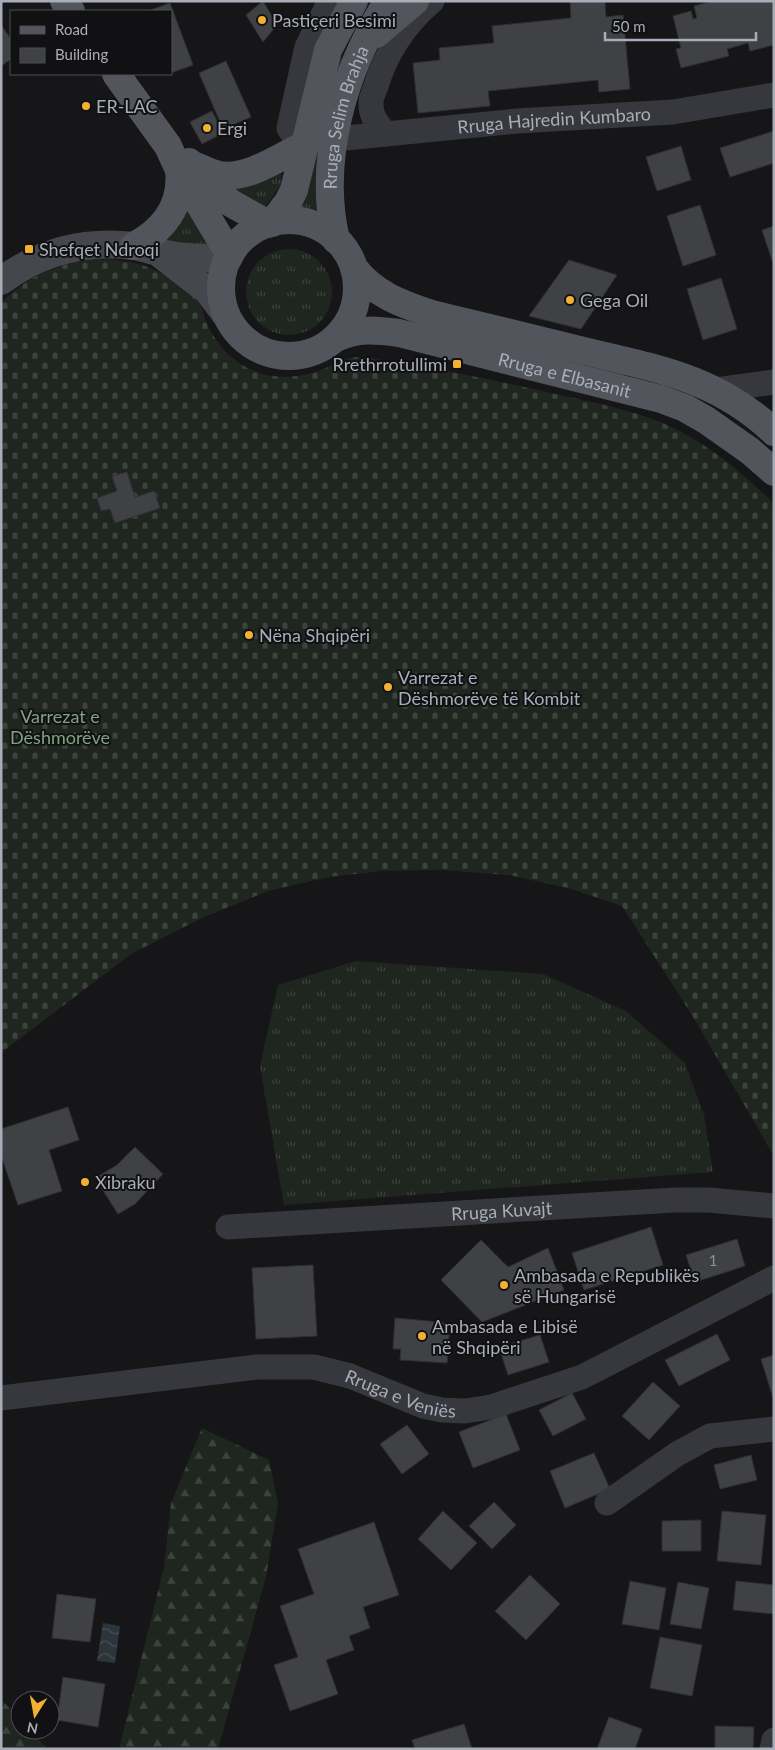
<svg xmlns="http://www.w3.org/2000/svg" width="775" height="1750" font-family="Lato,sans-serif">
<defs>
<pattern id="grass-tufts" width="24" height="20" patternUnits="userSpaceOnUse" patternTransform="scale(1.25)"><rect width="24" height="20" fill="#1e261f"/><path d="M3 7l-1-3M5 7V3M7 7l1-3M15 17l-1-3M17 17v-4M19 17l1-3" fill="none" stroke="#3c433d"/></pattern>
<pattern id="forest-firs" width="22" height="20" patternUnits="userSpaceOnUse" patternTransform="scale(1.25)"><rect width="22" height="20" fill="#1e261f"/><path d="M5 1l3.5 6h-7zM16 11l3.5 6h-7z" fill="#3c433d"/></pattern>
<pattern id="cemetery-stones" width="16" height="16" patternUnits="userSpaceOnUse" patternTransform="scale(1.25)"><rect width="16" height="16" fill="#1e261f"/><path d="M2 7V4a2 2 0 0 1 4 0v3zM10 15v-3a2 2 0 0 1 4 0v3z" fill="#3c433d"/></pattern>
<pattern id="water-waves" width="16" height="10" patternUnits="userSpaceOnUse" patternTransform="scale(1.25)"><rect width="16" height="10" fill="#2c353c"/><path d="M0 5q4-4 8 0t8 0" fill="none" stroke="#485056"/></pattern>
</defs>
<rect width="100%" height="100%" fill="#161618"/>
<path fill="url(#grass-tufts)" d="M338,57L343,58C336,74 333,92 329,110C320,153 314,176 320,221L293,215Z
M281,173L282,183L265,207L219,182Z
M183,203L213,244L196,249L158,238Z
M246 292a43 43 0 1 1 86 0a43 43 0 1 1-86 0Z
M356,961L543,974L626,1011L685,1063L704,1115L713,1172L284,1205L260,1066L278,985Z"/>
<path fill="url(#forest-firs)" d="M202,1428L269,1460L278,1503L266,1577L218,1749H119L164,1567L171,1503Z
M1,1699L20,1720V1730H30L47,1749H1Z"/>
<path fill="url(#cemetery-stones)" d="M90,259C124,259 152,263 179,285C185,290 194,296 199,303C203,309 204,317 207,324C218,348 236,366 262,374C280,379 304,377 321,370C335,364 345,357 360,357C425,365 487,379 551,393C595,403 644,411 685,434C719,453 747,477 774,504V1156L692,1015L622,906L568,888L509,875L442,870L382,871L329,877L268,891L204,917L131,954L1,1053V303C28,276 53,266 90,259Z"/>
<path fill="url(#water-waves)" d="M103,1623L120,1626L115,1663L97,1661Z"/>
<path fill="#404145" stroke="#303034" d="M263,1L277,25L263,42L246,15Z
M570,1H605L606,17L623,15L630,89L599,92L598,80L488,91L490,106L418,113L413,63L440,60L439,48L494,43L492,26L571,18Z
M713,1H774V45L750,51L748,43L727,49L729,56L681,68L676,49L681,48L673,16L691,11L693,19L697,18L694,6Z
M170,3L193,65L171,73V11H148Z
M1,25L11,39V59L1,66Z
M226,61L251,117L223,129L199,73Z
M212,111L223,133L202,144L190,122Z
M774,131V163L730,177L720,148Z
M681,146L691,180L657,191L646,157Z
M700,205L716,255L683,266L667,216Z
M774,226V263H773L762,230Z
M569,260L617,275L581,329L529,316Z
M721,278L737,329L703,340L687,289Z
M127,472L135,497L154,491L160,508L115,523L110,509L101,511L97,498L117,491L112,476Z
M68,1107L79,1140L49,1150L62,1191L18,1205L1,1155V1129Z
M135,1147L163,1174L135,1204L118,1214L95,1178L117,1165Z
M651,1227L663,1265L584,1290L572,1253Z
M737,1239L745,1266L695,1282L686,1255Z
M481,1240L508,1267L548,1248L564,1290L482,1322L441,1280Z
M313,1265L317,1336L256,1339L252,1268Z
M395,1318L450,1323L447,1363L400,1360L401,1349H393Z
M717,1334L730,1360L679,1386L665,1360Z
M540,1335L549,1362L508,1375L499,1347Z
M774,1355V1401L761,1359Z
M653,1382L680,1406L649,1440L622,1416Z
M572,1393L586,1419L553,1436L539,1410Z
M506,1414L520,1450L473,1468L459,1432Z
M407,1425L429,1454L402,1474L380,1444Z
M594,1453L610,1489L565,1508L550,1471Z
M751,1455L757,1480L720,1489L714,1465Z
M494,1502L516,1525L492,1549L469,1526Z
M443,1511L477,1543L451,1570L418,1539Z
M722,1511L766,1515L761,1565L717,1561Z
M701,1520V1551H662V1521Z
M374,1522L399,1595L363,1607L370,1628L349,1636L354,1650L326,1660L338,1694L290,1711L274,1665L298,1657L280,1606L314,1594L298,1549Z
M530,1575L560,1604L526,1640L495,1611Z
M630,1581L666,1588L659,1630L622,1624Z
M736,1581L774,1585V1614L733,1610Z
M678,1582L709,1588L701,1629L670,1624Z
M57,1594L96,1599L90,1642L52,1638Z
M660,1637L702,1645L692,1696L650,1688Z
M63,1677L105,1684L98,1727L57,1720Z
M609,1717L642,1729L635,1749H597Z
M464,1724L472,1749H415L412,1740Z
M715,1726L754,1727L753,1749H715Z"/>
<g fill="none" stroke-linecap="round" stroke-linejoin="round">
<g stroke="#37383d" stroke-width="25">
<path d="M386,134C379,126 371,117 371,105C370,99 374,92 376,86C386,53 405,24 432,1"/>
<path id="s1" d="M335,139L517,121L673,112L774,95"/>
<path d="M306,144L296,139L289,128L307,47L330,1"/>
<path d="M716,390L774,382"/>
<path id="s2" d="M228,1227L675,1200H709L774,1206"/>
<path id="s3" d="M1,1398L257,1367H314L350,1376L423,1406L442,1410L465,1411L491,1407L582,1377L774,1278"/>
<path d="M607,1503L677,1454L710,1436L774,1429"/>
<path d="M772,1749L774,1740"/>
</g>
<path stroke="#45474d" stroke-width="28" d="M160,254L208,291L226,315
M1,281C41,251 85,240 134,246C146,248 158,253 171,255C189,258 209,258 228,259"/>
<g stroke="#53555c" stroke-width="28">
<path d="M64,1L71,11"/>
<path d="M376,34L415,1"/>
<path d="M116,74L168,146L179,170L230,255"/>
<path d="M189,162L229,202L268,224"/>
<path d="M193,165C201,168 210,173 219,175C248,180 281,156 306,144"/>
<circle cx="289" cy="288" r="68"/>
<path d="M272,223L288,202L294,190L328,50L354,1"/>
<path id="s4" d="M336,240C317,160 344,69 388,1"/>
<path d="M134,246C164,230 183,205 179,170"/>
<path d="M354,268C374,294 401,304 432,314C482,326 531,338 580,350C654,368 716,377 774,432"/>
<path id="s5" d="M336,338C358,328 376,330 399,333L661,399L685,408L706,420L750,451L774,472"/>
</g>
</g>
<g fill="#f2b134" stroke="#111113" stroke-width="2">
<circle cx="262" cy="20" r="5"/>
<circle cx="86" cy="106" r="5"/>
<circle cx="207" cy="128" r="5"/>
<rect x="24" y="244" width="10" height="10" rx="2.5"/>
<circle cx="570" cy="300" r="5"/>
<rect x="452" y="359" width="10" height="10" rx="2.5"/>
<circle cx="249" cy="635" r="5"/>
<circle cx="388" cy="687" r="5"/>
<circle cx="85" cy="1182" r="5"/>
<circle cx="504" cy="1285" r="5"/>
<circle cx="422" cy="1336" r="5"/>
</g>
<g text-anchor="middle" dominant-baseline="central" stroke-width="4" stroke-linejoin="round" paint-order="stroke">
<g font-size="15" fill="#8e929b">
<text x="713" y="1260">1</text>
</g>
<g font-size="18" fill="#a8adb8" stroke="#111113" text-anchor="start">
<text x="272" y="20">Pastiçeri Besimi</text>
<text x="96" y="106">ER-LAC</text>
<text x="217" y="128">Ergi</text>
<text x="39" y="249">Shefqet Ndroqi</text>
<text x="580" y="300">Gega Oil</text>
<text x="447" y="364" text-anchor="end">Rrethrrotullimi</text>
<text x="259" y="635">Nëna Shqipëri</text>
<text x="398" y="677">Varrezat e<tspan x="398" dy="21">Dëshmorëve të Kombit</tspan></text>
<text x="95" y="1182">Xibraku</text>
<text x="514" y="1275">Ambasada e Republikës<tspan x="514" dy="21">së Hungarisë</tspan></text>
<text x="432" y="1326">Ambasada e Libisë<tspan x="432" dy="21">në Shqipëri</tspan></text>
</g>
<g font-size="18" fill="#a8adb8" stroke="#111113">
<text stroke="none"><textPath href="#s4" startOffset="125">Rruga Selim Brahja</textPath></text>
<text stroke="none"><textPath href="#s1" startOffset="220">Rruga Hajredin Kumbaro</textPath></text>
<text stroke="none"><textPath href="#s5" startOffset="235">Rruga e Elbasanit</textPath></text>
<text stroke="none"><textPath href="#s2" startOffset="274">Rruga Kuvajt</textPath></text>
<text stroke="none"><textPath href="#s3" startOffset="406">Rruga e Veniës</textPath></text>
</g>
<g font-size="18" fill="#7fa381" stroke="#111113">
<text x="60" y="716">Varrezat e<tspan x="60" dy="21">Dëshmorëve</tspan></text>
</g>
</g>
<rect width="775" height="1750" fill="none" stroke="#a8adb8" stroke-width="5"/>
<rect x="10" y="10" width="162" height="65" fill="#111113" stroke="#4d4f55"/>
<rect x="20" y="26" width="25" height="8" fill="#53555c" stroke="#4d4f55"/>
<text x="55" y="35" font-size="15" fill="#a8adb8">Road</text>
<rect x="20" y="48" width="25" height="15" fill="#404145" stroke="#4d4f55"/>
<text x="55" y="60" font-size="15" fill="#a8adb8">Building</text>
<g transform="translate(35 1715) rotate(191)"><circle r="24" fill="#111113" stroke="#4d4f55"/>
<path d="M0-4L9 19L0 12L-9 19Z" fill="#f2b134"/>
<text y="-8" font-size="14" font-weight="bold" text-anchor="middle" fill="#a8adb8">N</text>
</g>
<path d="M605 32v8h151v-8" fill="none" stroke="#a8adb8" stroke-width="2.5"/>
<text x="612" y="32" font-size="15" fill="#a8adb8" stroke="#111113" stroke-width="4" paint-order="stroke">50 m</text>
</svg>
